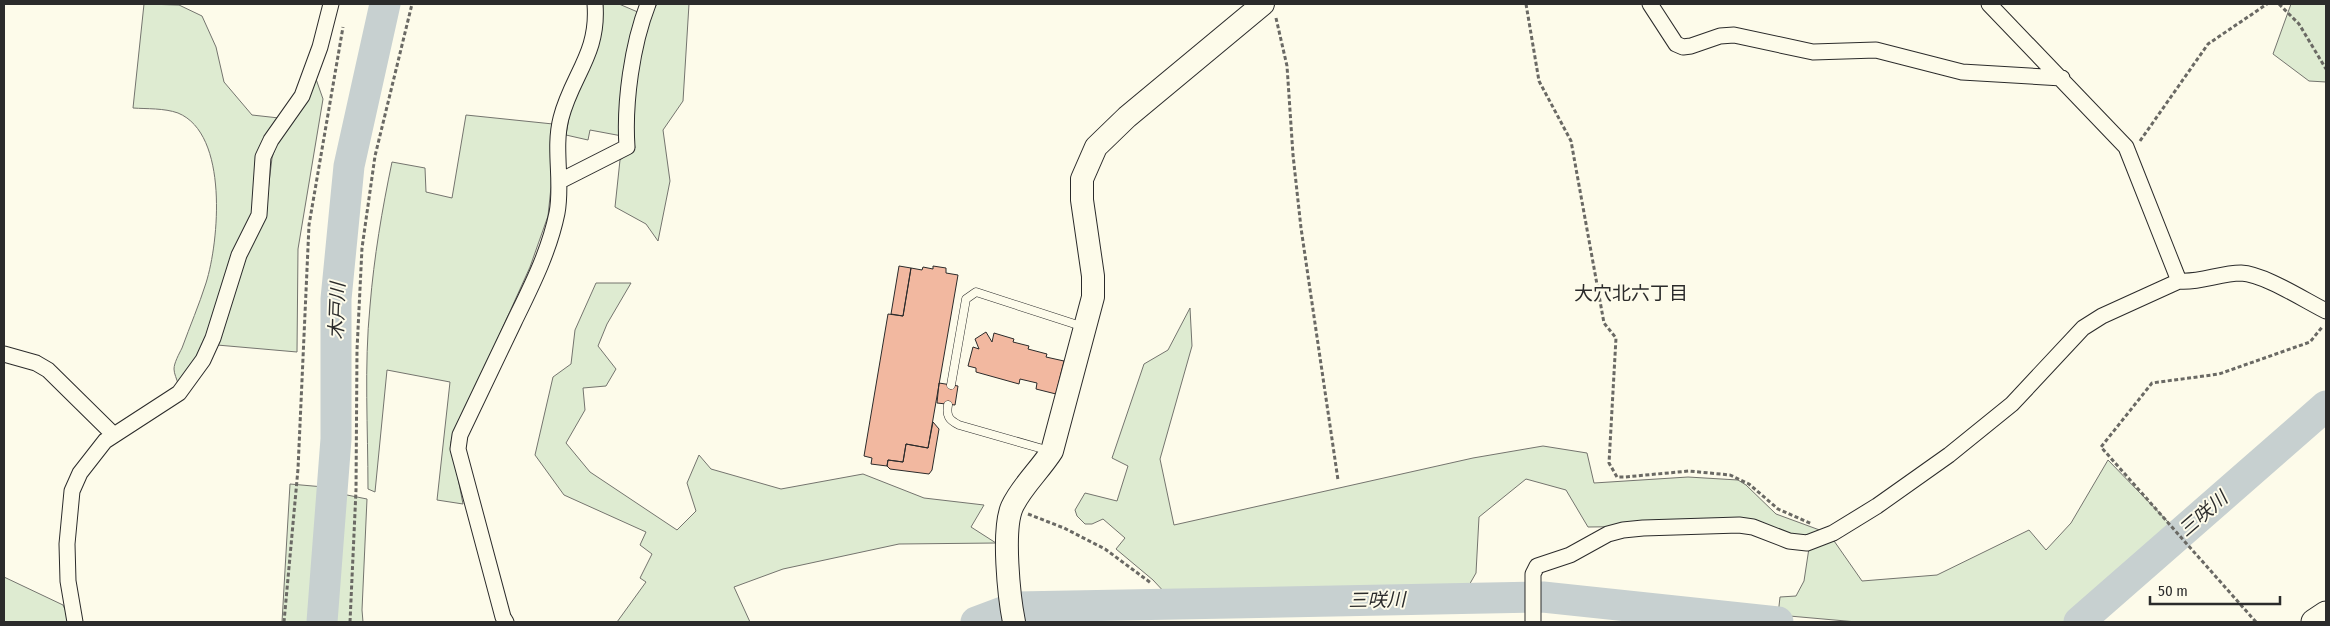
<svg xmlns="http://www.w3.org/2000/svg" width="2330" height="626" font-family="'Fira Sans Condensed','Noto Sans JP',sans-serif">
<rect width="100%" height="100%" fill="#fdfbea"/>
<path fill="#deebd1" stroke="#74746e" d="M144,4L179,5L202,16L216,47L224,82L252,115L279,118L252,213L208,336L198,358L178,384C177,379 174,374 174,369C174,363 179,354 182,348C190,326 199,305 206,283C219,242 229,134 178,113C164,108 147,109 133,108Z
M603,4H619L640,13L622,136L590,130L588,140L566,135L572,100L601,27Z
M657,4H689L683,101L663,130L670,181L658,241L646,224L615,207L620,160L635,148L629,108L647,22Z
M2291,4H2326V82L2309,81L2273,54Z
M316,79L323,99L298,249L297,352L217,345L246,258L265,216L272,158L277,142Z
M466,115L553,124L551,187L548,216L530,267L451,442L463,504L437,500L450,382L387,370L375,492L368,489C368,429 364,366 370,306C374,257 382,210 392,162L425,168L426,192L452,198Z
M596,283H631L607,324L598,346L616,369L606,386L583,388L585,410L566,443L590,472L677,530L696,511L687,483L699,455L711,469L781,489L863,474L924,498L984,505L971,527L996,543L899,544L783,569L734,587L750,622H617L646,582L640,578L652,554L640,545L646,532L564,495L535,455L553,377L571,364L575,330Z
M1190,308L1192,346L1160,459L1174,525L1473,458L1543,446L1587,453L1594,483L1688,477L1738,480L1746,485L1776,514L1825,532L1805,539L1756,525L1588,527L1566,490L1526,479L1479,517L1476,573L1464,594L1168,596L1153,580L1116,549L1125,538L1103,519L1092,524H1085L1077,516L1075,510L1085,493L1117,501L1128,466L1112,458L1144,364L1168,350Z
M2108,460L2175,529L2069,622H1857L1778,615L1780,597L1796,596L1804,581L1809,548L1832,538L1862,581L1937,575L2029,530L2046,550L2071,523Z
M290,484L324,487L308,622H282Z
M337,493L367,499L362,610L363,622H323Z
M4,577L63,605L71,622H4Z"/>
<g fill="none" stroke-linecap="round" stroke-linejoin="round">
<path stroke="#c7d0d0" stroke-width="31" d="M322,622L336,439V299L349,166L385,4
M976,622L1016,607L1543,597L1778,622
M2079,622L2326,406"/>
</g>
<path fill="#f2b8a0" stroke="#2b2b2b" d="M899,266L911,268L903,316L891,314Z
M933,266L946,268V273L958,275L928,448L906,444L903,462L888,460L887,466L871,464L872,458L864,456L888,314L903,316L911,268L922,270L923,267L933,269Z
M986,332L992,342L994,333L1014,339L1013,342L1029,346L1028,349L1047,354L1046,357L1064,361L1056,394L1036,389L1037,383L1020,379L1019,384L976,372V368L968,366L973,347L979,349L975,339Z
M939,383L958,386L955,405L937,403Z
M933,422L939,429L932,470L929,474L890,469L887,466L888,460L903,462L906,444L928,448Z"/>
<g fill="none" stroke-linecap="round" stroke-linejoin="round">
<g stroke="#2b2b2b" stroke-width="9">
<path id="lane" d="M951,385L966,299L976,292L1084,327
M948,405C946,416 949,420 959,425L1050,451"/>
</g>
<g stroke="#2b2b2b" stroke-width="17">
<path id="street" d="M1650,4L1676,44L1683,47L1691,46L1720,36L1734,35L1813,52L1876,50L1962,72L2062,78
M1989,4L2126,147L2179,281C2200,283 2220,273 2241,273C2264,274 2304,300 2326,311
M560,181L627,147C624,103 632,45 648,4
M4,354L36,363L48,370L114,435
M75,622L68,581L67,544L72,491L80,473L105,441L179,393L203,360L213,338L239,255L259,215L263,157L271,140L302,96L320,47L331,4
M506,622L503,617L458,449L460,435C478,398 496,360 514,322C531,287 549,252 557,213C563,182 553,149 561,118C572,75 599,54 595,4
M1533,622V574L1537,566L1570,555L1608,534L1623,530L1643,528L1739,525L1753,527L1789,541L1807,543L1833,533L1877,506L1949,455L2012,404L2083,328L2102,316L2179,281"/>
</g>
<g stroke="#2b2b2b" stroke-width="24">
<path id="secondary" d="M1014,622C1009,597 1002,530 1012,507C1021,487 1040,470 1052,451L1093,297V276L1082,200V179L1096,147L1127,117L1263,4"/>
</g>
<g stroke="#2b2b2b" stroke-width="27">
<path id="primary" d="M2314,622L2326,614"/>
</g>
<path stroke="#6a6964" stroke-width="3" stroke-dasharray="4 2.5" stroke-linecap="butt" d="M1526,4L1539,81L1571,141L1604,323L1616,338L1609,463L1617,477H1625L1689,471L1730,475L1749,484L1778,509L1812,524
M2279,4L2299,24L2326,69
M1276,18L1287,66L1293,155L1301,228L1338,480
M2140,141L2208,44L2267,4
M1028,514L1064,528L1105,549L1151,583
M284,622L298,469L309,225L343,27
M350,622L356,490L357,350L362,248L375,156L412,4
M2256,622L2101,447L2152,383L2219,374L2310,342L2323,326"/>
<use href="#lane" stroke="#fdfbea" stroke-width="8"/>
<use href="#street" stroke="#fdfbea" stroke-width="15"/>
<use href="#secondary" stroke="#fdfbea" stroke-width="22"/>
<use href="#primary" stroke="#fdfbea" stroke-width="25"/>
</g>
<g text-anchor="middle" dominant-baseline="central" stroke-width="4" stroke-linejoin="round" paint-order="stroke">
<g font-size="19" fill="#2b2b2b" stroke="#fdfbea">
<text x="1631" y="293">大穴北六丁目</text>
</g>
<g font-size="19" font-style="italic" fill="#2b2b2b" stroke="#fdfbea">
<text transform="translate(337 311) rotate(-88)">木戸川</text>
<text transform="translate(2203 514) rotate(-41)">三咲川</text>
<text transform="translate(1377 600) rotate(-1)">三咲川</text>
</g>
</g>
<rect width="2330" height="626" fill="none" stroke="#2b2b2b" stroke-width="10"/>
<path d="M2150 596v8h130v-8" fill="none" stroke="#2b2b2b" stroke-width="2.5"/>
<text x="2158" y="596" font-size="15" fill="#2b2b2b" stroke="#fdfbea" stroke-width="4" paint-order="stroke">50 m</text>
</svg>
